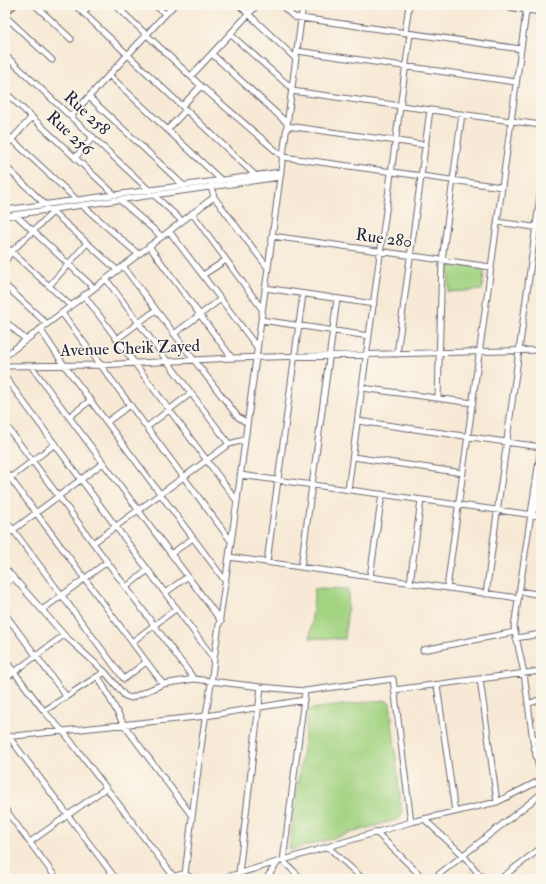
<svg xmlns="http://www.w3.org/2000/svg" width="546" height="884" font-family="'IM FELL Double Pica',serif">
<rect width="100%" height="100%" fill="#fbf7ec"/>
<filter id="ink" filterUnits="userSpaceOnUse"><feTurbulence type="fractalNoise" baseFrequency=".025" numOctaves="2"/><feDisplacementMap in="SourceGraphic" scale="8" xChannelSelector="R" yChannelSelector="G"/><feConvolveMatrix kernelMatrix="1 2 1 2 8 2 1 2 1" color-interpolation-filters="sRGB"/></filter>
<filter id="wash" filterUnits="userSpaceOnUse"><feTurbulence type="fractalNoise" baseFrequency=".012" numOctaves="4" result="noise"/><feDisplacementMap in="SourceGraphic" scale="16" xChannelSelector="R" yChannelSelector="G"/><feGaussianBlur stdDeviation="0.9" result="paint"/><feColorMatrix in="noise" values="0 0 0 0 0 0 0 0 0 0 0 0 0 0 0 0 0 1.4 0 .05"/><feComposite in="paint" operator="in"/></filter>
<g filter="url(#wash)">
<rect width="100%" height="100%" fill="#f7e9d5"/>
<path fill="#a2d381" stroke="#627a5e" d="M449,266H485L482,290L448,292Z
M315,588L349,589L345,639L310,638Z
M385,700L390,703L402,814L399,819L292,850L289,848L308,711L311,709Z"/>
</g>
<g filter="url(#ink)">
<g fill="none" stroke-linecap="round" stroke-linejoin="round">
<g stroke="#6d6871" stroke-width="7">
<path id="minor" d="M35,5L71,39
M75,5L256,176
M115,5L201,86L283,157L502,187
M155,5L165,14
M239,5L296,59
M281,5L294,17L521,49
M494,5L541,12
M83,13L90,5
M5,16L52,60
M405,33L409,5
M230,34L281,79L292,88
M297,51L516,82
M212,54L287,123
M5,55L150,191
M109,75L221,180
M191,76L257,5
M292,91L541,125
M5,92L115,195
M89,97L184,186
M182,106L201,86
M71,116L174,5
M287,126L426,145
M168,129L186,110
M5,133L77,200
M5,147L32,117
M75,158L93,137
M5,166L53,212L117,270
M211,186L214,197L268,268
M154,195L182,221
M120,200L161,236
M82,205L138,254
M5,210L281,172
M192,213L262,309
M16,215L94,288
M5,216L280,177
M497,222L541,228
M169,231L257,347
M272,236L491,267
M5,246L71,306
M149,246L232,358
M5,262L11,252L53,212
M123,266L194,360L238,417L247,423
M203,275L226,260
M106,279L229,444
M5,285L47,324
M49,286L87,243
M265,288L374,304
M84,295L237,501
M62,313L231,541
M261,320L369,336
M5,321L26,340
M40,329L64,365L226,582
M174,334L221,299
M117,339L156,310
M397,354L430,110
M5,356L214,197
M5,366L100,365L232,358L541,350
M31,366L221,621
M5,377L214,659
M362,388L473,403
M438,398L442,260L462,114
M69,417L91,400
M358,421L541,447
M107,422L130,405
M5,424L194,679
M147,427L191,393
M541,447L514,627L524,673L533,741L541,778
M353,457L463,473
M5,471L163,684
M240,475L541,516
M10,478L55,444
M348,490L410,34
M532,514L535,508L541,475
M5,519L124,679L146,662
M5,536L103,463
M93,543L229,444L244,440
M171,554L193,538
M229,557L518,598
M267,562L303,294
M301,567L337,299
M5,568L64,635L105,672L125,696L131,698L163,684L194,679L261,687L305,691L393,679L411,822
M370,577L382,494
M410,583L421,500
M5,584L13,577
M126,587L148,570
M447,588L527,5
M519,591L541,595
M165,593L187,577
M486,594L541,189
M42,610L107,562
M5,614L66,696
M516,638L541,634
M132,642L177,608
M423,650L515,632
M5,660L44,711L66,735L174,877
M105,672L98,676L124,725L192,816
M5,679L64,635
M480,679L497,802
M437,685L455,812
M394,690L541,671
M528,704L541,699
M44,711L98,676
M5,737L206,716L304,700
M9,737L116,879
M533,741L541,736
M5,809L57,879
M424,819L463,855L483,879
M376,832L424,879
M30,842L106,788
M328,847L363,879
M239,873L261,687
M185,874C191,825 197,775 204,726C208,703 212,681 214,659L237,501L303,5
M172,879C178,873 186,873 193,879
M220,879L411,822L497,802L541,780
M266,879L278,862
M302,879L283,861L305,691
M433,879L541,794
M500,879L541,848"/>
</g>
<g stroke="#6d6871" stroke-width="8">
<path id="major" d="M5,12L14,5"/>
</g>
<use href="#minor" stroke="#fff" stroke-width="5"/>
<use href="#major" stroke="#f8bd88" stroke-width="6"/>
</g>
</g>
<g text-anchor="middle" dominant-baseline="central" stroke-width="3" stroke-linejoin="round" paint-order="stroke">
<g font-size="17" fill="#22223b" stroke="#fbf7ec">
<text transform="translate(87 113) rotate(43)">Rue 258</text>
<text transform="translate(70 133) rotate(43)">Rue 256</text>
<text transform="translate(384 238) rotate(8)">Rue 280</text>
<text transform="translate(130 348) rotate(-2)">Avenue Cheik Zayed</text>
</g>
</g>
<rect width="546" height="884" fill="none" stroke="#fbf7ec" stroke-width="20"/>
</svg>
